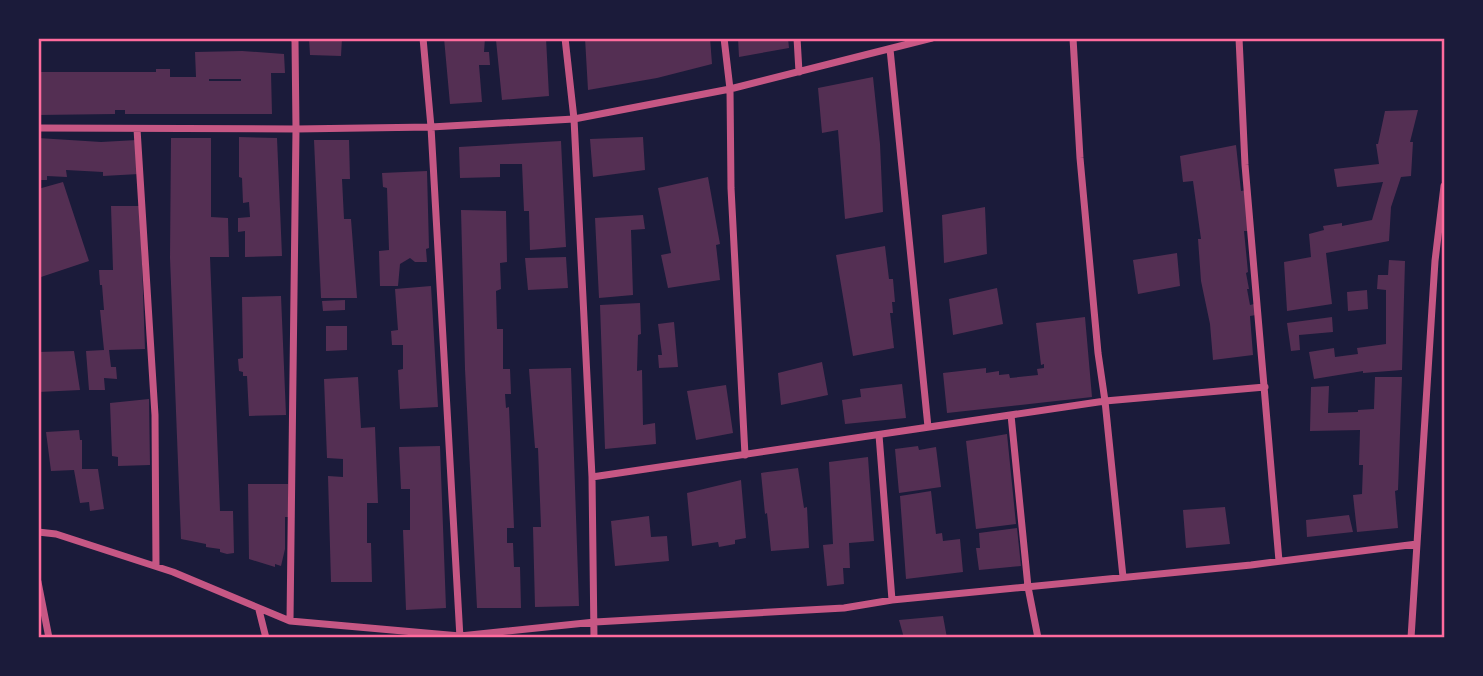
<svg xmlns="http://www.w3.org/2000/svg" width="1483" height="676" font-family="Commissioner,sans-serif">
<rect width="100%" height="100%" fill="#1b1b3a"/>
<path fill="#542f53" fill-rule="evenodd" d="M309,38H342L341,56L310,55Z
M444,38H485L484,52H489L490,65H479L482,102L450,104Z
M504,38H546L549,96L502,100L496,40Z
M585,38H710L712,64L657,78L588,90Z
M738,38H788L789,48L739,57Z
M242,51L284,54L285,73H271L272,114H125V110H115V114L38,115V72H156V69H170V77H196L195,52ZM209,79H241V81H209Z
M873,77L880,144L883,212L845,219L838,130L822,133L818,88Z
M1418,110L1410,142H1413L1411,176L1401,177L1391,207L1389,241L1326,253L1332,304L1287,311L1284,262L1311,257L1309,234L1324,230L1323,226L1342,223V226L1372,220L1383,182L1337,187L1334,169L1379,164L1376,144H1378L1385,111Z
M239,137L277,138L282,256L245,257V231L238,232V218L250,217L249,202L243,203L242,178L239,177Z
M643,137L645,170L593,177L590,139Z
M38,138L101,142L137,140L139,174L103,176V172L66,170L67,177L47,176V180H38Z
M171,138H211V217L228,218L229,257H210L220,511H233L234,553L227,554L220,552V549L206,547V544L181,539L170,258Z
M314,140H349L350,179H342L344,219H351L357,298H321Z
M561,141L566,247L530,250L529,211H524L522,164H500V177L460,178L459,147Z
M1236,145L1241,191L1247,190L1248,231H1244L1248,272L1246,273L1249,289H1247L1250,305L1254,304L1256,315L1250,316L1253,355L1213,360L1210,324L1201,281L1198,239H1201L1193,181L1183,182L1180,156Z
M427,171L429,248L426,249L427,262H415L410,258L400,264L398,286H380L379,251L389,250L387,188L383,187L382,173Z
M708,177L720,244L716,245L720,280L668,288L661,255L671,253L658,188Z
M63,182L89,261L41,277L38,270V189Z
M111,206H140L145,349L109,350L111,367H116L117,379L104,378L105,390H89L86,351L104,350L100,310H104L102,285H100L99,270H113Z
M985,207L987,254L944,263L942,215Z
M461,210L506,211L507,262L500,263L501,289L496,291L497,329H503V369H510L511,394H505L506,408L509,407L514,528H507V543H513L514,567H520L521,608H477L465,369Z
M643,215L645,229L631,230L633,295L599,298L595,218Z
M885,246L889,279H893L895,302H892L893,313H890L894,348L853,356L836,255Z
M1177,253L1180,286L1138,294L1133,260Z
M566,257L568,288L528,290L525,258Z
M1389,260L1405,261L1402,370L1363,373V371L1314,379L1309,352L1334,348L1335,357L1358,354L1357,348L1386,344V290L1377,289L1378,275H1388Z
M431,286L438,407L400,409L398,370L403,369V345H392L391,331L398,330L395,289Z
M997,288L1003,324L953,335L949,299Z
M1367,290L1368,309L1348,311L1347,292Z
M281,296L286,415L249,416L247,376H243V372L239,371L238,359L243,358L242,297Z
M345,300V310L323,311L322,301Z
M640,303L641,334L638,335L637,371L642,370L643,425L655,423L656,444L605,449L600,305Z
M1085,317L1092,397L947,413L943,373L986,368V373L999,371V375L1009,374L1010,378L1038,375L1037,369L1044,368V364L1041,365L1036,323Z
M1332,317L1333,332L1299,335L1300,350L1291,351L1287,323Z
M674,322L678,367L659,368L658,355H662L658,324Z
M326,326H347V350L326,351Z
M74,351L80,390L38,392V352Z
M822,362L828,395L781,405L778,373Z
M571,368L579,606L535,607L533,527H541L538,448H535L529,369Z
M358,377L361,428L375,427L378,503H367V543H371L372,582H331L328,476L343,477V459L327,458L324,379Z
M1375,377H1402L1398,490L1395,491L1398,528L1357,532L1353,495L1362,494L1363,465H1359L1360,430L1310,431L1311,387L1329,386L1328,413L1358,412V410L1374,409Z
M902,384L906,418L845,424L842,400L861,397L860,389Z
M726,385L733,433L696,440L687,391Z
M149,399L150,465L118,466V457L112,456L110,403Z
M79,430L80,440H82V469H98L104,509L90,511L89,502L80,503L74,470L51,471L46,432Z
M1007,434L1016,524L976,529L966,441Z
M440,446L446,608L406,610L403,530H410V489H401L399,447Z
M918,446L919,450L936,447L941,487L899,493L895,449Z
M868,457L874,541L849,543L850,568H843L844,584L827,586L823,545L833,544L829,462Z
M798,468L804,508L807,507L809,548L771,551L767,513L765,514L761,473Z
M741,480L746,538L735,540V544L719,547L718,542L692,546L687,493Z
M248,484H288V517H285V549L281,566L275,564V567L249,559Z
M931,491L936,534L942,533L943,541L960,539L963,572L906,579L900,496Z
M1225,507L1230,544L1186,548L1183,510Z
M1349,515L1353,532L1307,537L1306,520Z
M649,516L651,537L667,536L669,561L615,566L611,521Z
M1017,528L1021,566L979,570L976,548H980L979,533Z
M943,616L947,638H904L899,620Z"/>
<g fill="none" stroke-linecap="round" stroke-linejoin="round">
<path stroke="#c65784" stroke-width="7" d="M423,38L431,127L460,638
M565,38L574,119L592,477L594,638
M724,38L730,89L731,188L745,455
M797,38L799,72
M1073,38L1080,158L1098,353L1105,401L1123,577
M1239,38L1245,165L1279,561
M890,49L928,427
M38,128L296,129L431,127L574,119L730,89L932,38
M137,129L155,415L156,566
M1011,415L1028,587L1038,638
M879,435L892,600
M592,477L1105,401L1265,387
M38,532L56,534L173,572L290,621L460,636L595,622L844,608L892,600L1251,565L1417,544
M38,582L49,638
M259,610L266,638
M290,621L296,129L295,40L293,38
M1411,638L1435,261L1444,186"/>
</g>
<rect width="1483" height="676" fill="none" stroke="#1b1b3a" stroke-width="80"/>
<rect x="40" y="40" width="1403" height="596" fill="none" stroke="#ff6b9d" stroke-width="2.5"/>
</svg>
